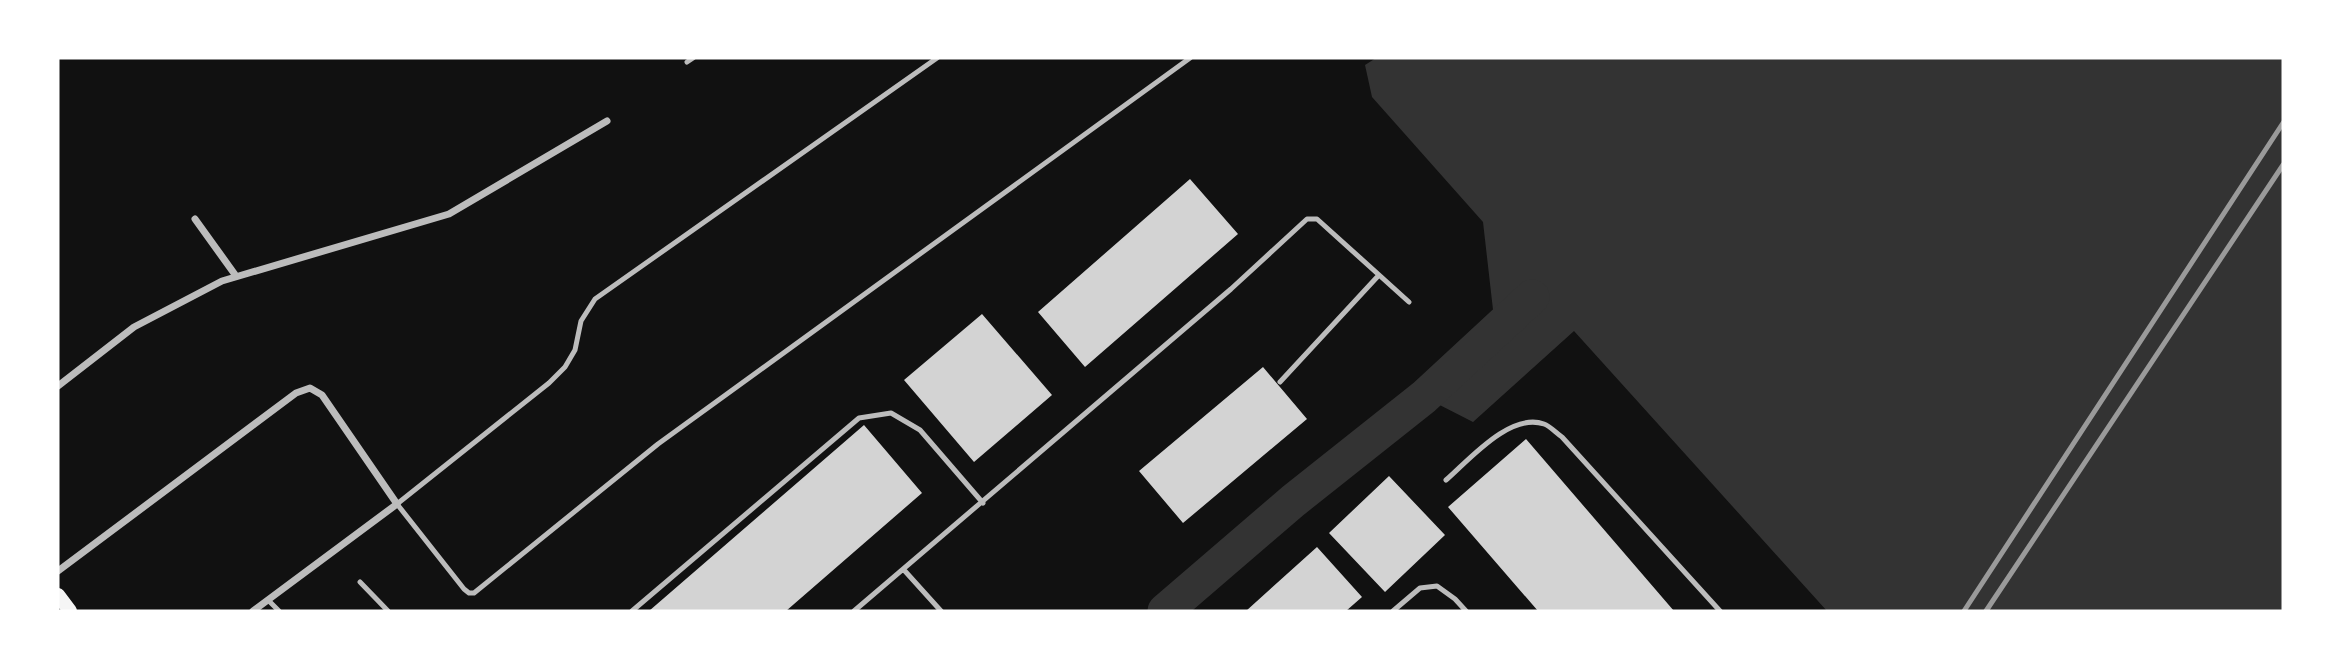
<svg xmlns="http://www.w3.org/2000/svg" width="2341" height="669" font-family="'Sofia Sans Condensed',sans-serif">
<rect width="100%" height="100%" fill="#111"/>
<path fill="#333" d="M1376,58H2283V611H1827L1574,331L1473,422L1424,397L1449,389L1496,336L1483,222L1372,97L1365,65Z"/>
<g fill="none" stroke-linecap="round" stroke-linejoin="round">
<path stroke="#333" stroke-width="35" d="M1165,611L1293,501L1424,397L1532,297"/>
</g>
<path fill="#d3d3d3" d="M1190,179L1238,234L1085,367L1038,312Z
M982,314L1052,395L974,462L904,380Z
M1263,367L1307,419L1183,523L1139,471Z
M864,425L922,493L786,611H649Z
M1526,439L1674,611H1538L1448,507Z
M1389,476L1445,535L1385,592L1329,533Z
M1317,547L1362,597L1346,611H1246Z"/>
<g fill="none" stroke-linecap="round" stroke-linejoin="round">
<path stroke="#bcbcbc" stroke-width="5" d="M937,58L595,299L581,321L575,350L565,367L549,383L397,504L464,589L469,593H474L658,444L1190,58
M687,62L693,58
M1280,382L1379,275
M1446,480C1469,460 1510,412 1544,424C1550,426 1556,433 1562,437L1720,611
M904,570L941,611
M360,582L388,611
M268,600L279,611
M632,611L859,418L891,413L920,430L983,503
M854,611L1231,289L1307,219H1317L1409,302
M1393,611L1420,588L1437,586L1455,599L1466,611"/>
<path stroke="#bcbcbc" stroke-width="7" d="M195,219L236,276
M58,386L134,327L222,281L449,214L607,121
M58,571L296,393L310,388L322,395L397,504L253,611"/>
<path stroke="#f5f5f5" stroke-width="14" d="M58,595L70,611"/>
<path stroke="#9a9a9a" stroke-width="5" d="M1964,611L2283,123
M1986,611L2283,165"/>
</g>
<rect width="2341" height="669" fill="none" stroke="#ffffff" stroke-width="119"/>
</svg>
